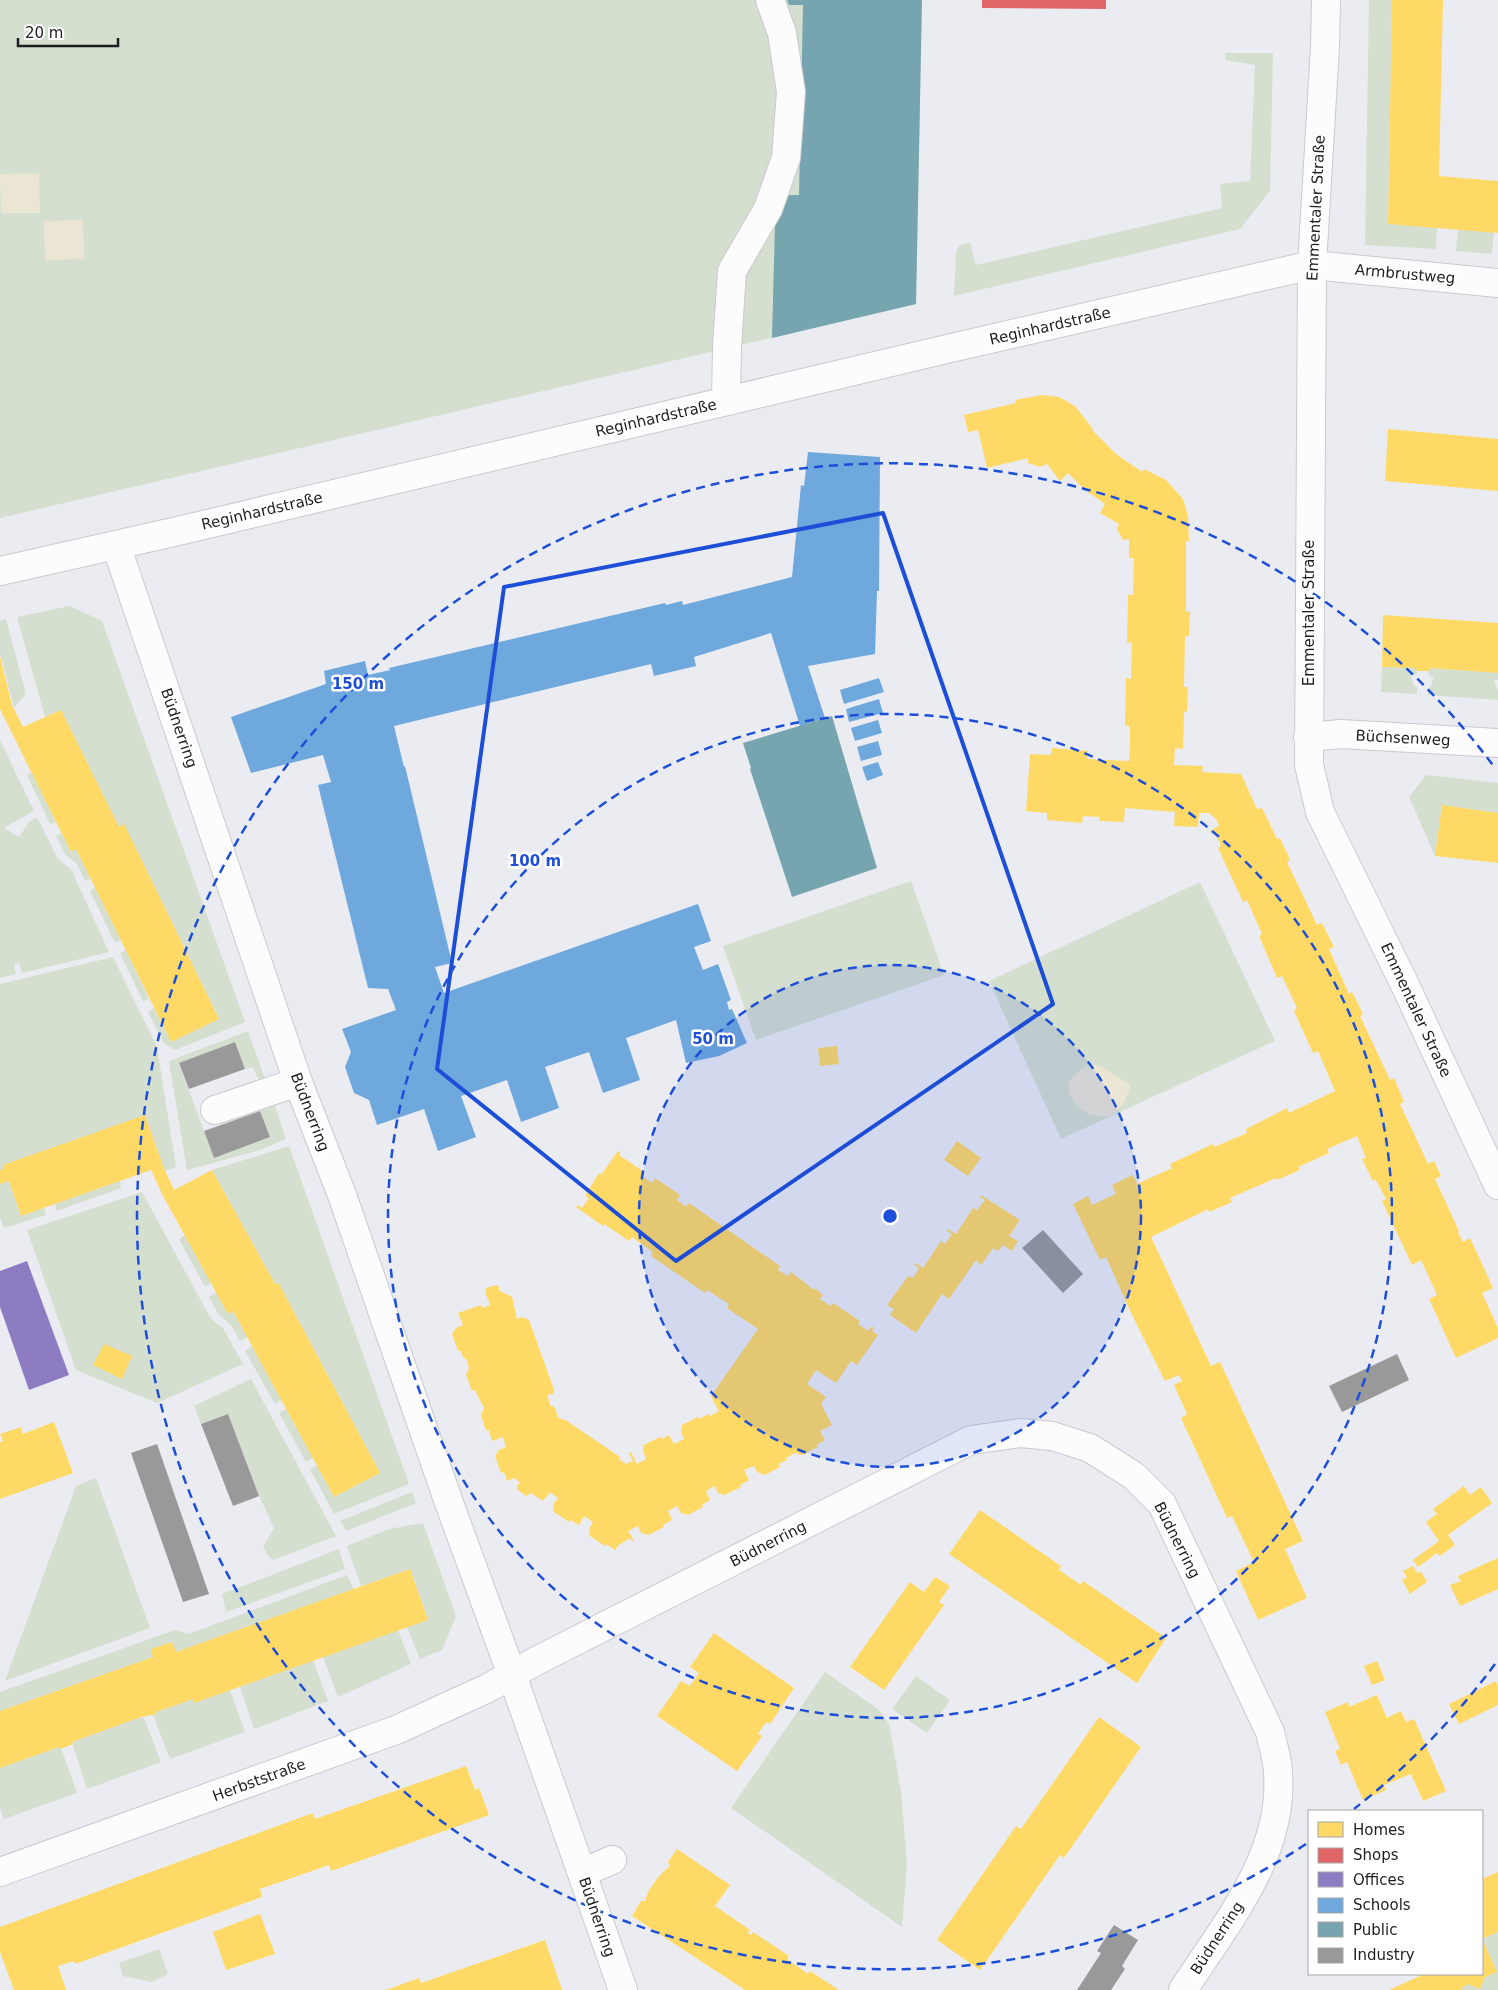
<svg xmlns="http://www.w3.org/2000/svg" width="1498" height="1990" font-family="'DejaVu Sans',sans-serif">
<rect width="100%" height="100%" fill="#ebecf2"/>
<path fill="#d4dfcf" d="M0,0H922L916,304L0,518Z
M1369,0H1392L1388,223L1437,227L1436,249L1365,245Z
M1225,53H1273L1270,191L1240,229L954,296L956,254C957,245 962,244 970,242L976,265L1222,208L1220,184L1250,181L1255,65L1225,60Z
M1458,229L1494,232L1492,254L1456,251Z
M70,606L102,621L245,1022L175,1050L164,1044L148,1012L154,1008L171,1042L219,1018L124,825L119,827L61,710L45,717L17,617Z
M6,619L26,694L14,708L0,653V621Z
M1382,667L1416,668V670L1418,671L1417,674L1411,675L1414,686L1417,687V694L1381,692Z
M1430,668L1498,673V680H1494L1498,692V700L1428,695V688H1430L1434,677L1429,676L1428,671H1430Z
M0,740L34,811L4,828L19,837L29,822L37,817L58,859L71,869L109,952L22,973L19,963L14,964L16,974L0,978Z
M32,773L56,822L50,824L27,775Z
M1426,775L1498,783V813L1442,805L1435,856L1409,797Z
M62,833L71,852L76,849L91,879L85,881L77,864L65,854L56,836Z
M911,881L944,975L756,1040L723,946Z
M1200,882L1275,1041L1061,1139L989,981Z
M95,888L121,940L115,943L90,891Z
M126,950L149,999L143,1001L120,953Z
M113,957L157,1047L176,1167L165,1171L145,1115L0,1170V984Z
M248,1031L267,1085L262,1087L253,1067L245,1069L235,1042L179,1064L214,1158L270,1137L260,1111L270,1108L267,1099L272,1098L286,1139L257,1151L187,1170L169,1061Z
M289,1146L409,1484L334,1514L310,1469L317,1466L334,1497L380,1473L279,1284L278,1283L275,1284L212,1170Z
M9,1181L21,1216L44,1208L46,1215L4,1228L0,1217V1184Z
M120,1181L121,1188L57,1211L55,1204Z
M142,1192L211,1319L223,1328L243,1364L157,1403L76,1370L27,1230Z
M185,1235L211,1283L205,1287L179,1239Z
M216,1292L228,1314L233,1311L248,1337L240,1341L231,1325L219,1315L209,1297Z
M252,1346L282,1400L275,1404L245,1351Z
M251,1379L336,1536L273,1560L269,1557L263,1547L274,1528L259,1496L228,1415L201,1424L194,1406Z
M286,1409L313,1458L306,1462L279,1413Z
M96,1478L150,1628L5,1681L76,1486Z
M412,1492L416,1503L346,1531L340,1521Z
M423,1523L456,1616L442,1650L420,1659L407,1627L428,1619L410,1569L361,1586L347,1546L389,1529Z
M339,1549L345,1569L226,1612L222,1594Z
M347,1575L354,1589L176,1652L172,1642L151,1649L153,1657L0,1711V1692L175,1630L189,1634Z
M398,1630L411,1664L338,1697L323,1657Z
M313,1660L328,1701L254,1729L240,1687Z
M825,1672L878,1709L889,1724L901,1791L907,1864L902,1927L731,1808Z
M916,1676L950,1700L927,1733L892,1709Z
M230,1690L245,1732L170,1759L153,1715L157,1714L156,1712L193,1699L194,1703Z
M141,1717L144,1718L161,1762L87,1789L72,1742Z
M59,1747L61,1748L77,1793L4,1819L0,1808V1768Z
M1498,1932V1990H1461L1463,1987L1468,1984L1480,1989L1485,1977L1497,1972L1482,1939Z
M159,1949L168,1974L152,1982L123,1976L119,1963Z"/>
<path fill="#ebe6d4" d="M39,173L40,213H1L0,174Z
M83,220L84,259L45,260L44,221Z
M1088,1064L1100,1066L1131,1085L1124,1103L1110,1117C1103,1116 1096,1116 1089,1114C1083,1112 1078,1108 1074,1102C1062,1084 1073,1074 1088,1064Z"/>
<path fill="#ffd966" d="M1392,0H1443L1439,176L1498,181V233L1388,224Z
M1042,395L1059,397L1075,406L1093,429L1092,430L1116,454L1142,472L1144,469L1166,480L1183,499L1188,516L1189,541H1186V612L1190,611L1189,636H1185L1184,687H1188L1187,711L1184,712L1183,749L1175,748L1174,765L1203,766L1202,772L1241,774L1257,809L1262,808L1277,839L1280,838L1290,860L1287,862L1317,925L1322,923L1334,947L1329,949L1349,994L1352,992L1363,1014L1360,1016L1390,1080L1394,1078L1404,1102L1400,1104L1428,1164L1434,1161L1441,1176L1435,1179L1459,1231L1458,1232L1463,1242L1470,1238L1493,1288L1482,1293L1498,1328V1338L1456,1358L1429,1299L1437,1295L1421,1260L1412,1265L1382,1201L1386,1199L1376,1180L1373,1181L1362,1159L1366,1158L1357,1136L1327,1149L1329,1153L1298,1167L1300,1170L1277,1180L1276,1178L1230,1198L1232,1202L1209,1212L1208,1209L1151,1237L1211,1366L1220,1362L1303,1541L1285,1549L1307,1598L1258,1620L1236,1571L1254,1562L1232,1516L1227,1518L1181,1418L1187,1414L1174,1385L1182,1381L1179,1375L1165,1381L1132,1315L1106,1257L1100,1260L1073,1204L1088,1196L1092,1205L1116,1194L1112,1185L1133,1175L1137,1184L1172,1168L1170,1164L1213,1144L1214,1147L1247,1133L1246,1129L1287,1108L1289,1113L1335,1091L1318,1051L1313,1053L1294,1011L1297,1008L1282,976L1277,978L1259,936L1262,934L1247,900L1243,902L1218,848L1221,846L1215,831L1211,833L1210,831L1219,826L1216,819L1209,813H1199L1198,827L1174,826L1175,812L1125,808L1124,822L1099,821L1100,817L1083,816L1082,823L1047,820V813L1026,811L1030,754L1051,755L1052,748L1088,751L1087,759L1129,761L1130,746V726H1125L1126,678L1131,679L1132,642L1127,643L1128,595H1133L1134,558H1129V539L1123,540L1117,529L1119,524L1100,513L1105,504L1085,490L1068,473L1060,481L1047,464L1040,467L1028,463V458L987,468L978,430L968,432L964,415L1016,403L1015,400Z
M1388,429L1498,439V491L1385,481Z
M1383,615L1498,623V673L1430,668V671H1418L1416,670V668L1382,667Z
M0,656L12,705L23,727L61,710L119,827L124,824L219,1019L171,1042L76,849L71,852L70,850L0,709Z
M1442,805L1498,813V863L1435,856Z
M837,1046L839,1064L820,1066L818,1048Z
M145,1115L163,1166L174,1190L212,1170L275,1284L278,1283L279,1284L380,1473L334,1497L233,1311L228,1314L163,1196L151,1170L21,1216L9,1181L0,1184V1170L4,1169L3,1165Z
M957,1141L981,1158L968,1176L944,1160Z
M618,1151L620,1152L619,1155L644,1172L642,1176L652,1183L655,1178L680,1195L677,1200L686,1207L689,1203L780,1266L778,1270L788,1276L791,1272L814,1290L815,1288L823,1295L820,1299L831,1306L833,1303L860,1321L858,1324L868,1331L872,1326L874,1328L872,1331L878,1335L857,1365L851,1361L836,1383L816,1370L807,1384L826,1397L821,1404L832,1425L820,1431L825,1440L817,1445L818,1447L802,1455L795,1453L786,1458L787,1460L779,1464L780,1467L765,1475L757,1472L754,1466L744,1470L749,1480L740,1485L741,1487L725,1495L718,1493L715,1486L706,1491L710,1500L702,1505L703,1507L688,1515L681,1513L677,1506L668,1511L672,1520L663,1525L664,1527L649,1535L641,1533L638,1526L628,1531L634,1540L632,1541L630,1538L619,1545L615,1550L606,1544L605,1546L590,1536L589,1529L593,1522L584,1516L579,1525L570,1520L569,1522L554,1512L553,1505L558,1498L550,1492L543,1501L531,1493L526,1496L518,1490L517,1486L520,1482L514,1478L507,1481L504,1472L501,1473L495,1456L499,1450L506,1447L503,1437L492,1441L489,1430L486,1431L481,1415L484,1408L475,1390L472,1391L466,1375L469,1368L466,1358L464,1359L460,1350L458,1351L452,1334L456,1328L463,1325L458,1313L481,1305L483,1308L490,1305L485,1291L486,1288L496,1285L498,1286L500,1291L512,1297L517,1319L522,1317L529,1320L554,1390L553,1394L547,1395L551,1407L554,1406L558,1417L563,1420L564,1419L620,1457L619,1459L626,1464L633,1461L629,1453L631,1452L637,1464L646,1459L643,1451L644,1445L660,1437L662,1439L669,1435L674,1444L684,1439L681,1432L682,1425L698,1417L699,1419L709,1414L710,1416L719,1411L711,1396L758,1329L727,1308L729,1304L707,1290L705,1293L651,1256L653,1252L632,1237L629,1241L604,1224L603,1226L576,1207L577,1205L582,1208L589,1198L585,1196L597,1176L599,1173L601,1175Z
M981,1195L1020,1220L1009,1236L1018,1241L1012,1251L1003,1245L998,1251L993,1248L981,1265L976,1260L949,1299L942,1294L916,1333L890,1315L894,1309L887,1305L908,1276L913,1278L919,1268L914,1265L916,1263L923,1268L941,1241L945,1244L952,1234L947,1231L948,1229L956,1234L973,1208L977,1210L985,1200L980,1197Z
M104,1344L132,1356L122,1379L93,1365Z
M54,1422L73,1473L0,1499V1442L3,1441L0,1434L21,1427L23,1434Z
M1464,1486L1470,1495L1481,1487L1492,1503L1448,1535L1455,1545L1440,1556L1437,1553L1418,1567L1413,1560L1439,1541L1426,1522L1437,1514L1433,1509Z
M980,1510L1061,1566L1059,1570L1081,1585L1083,1581L1166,1638L1137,1683L949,1554Z
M1498,1558V1589L1460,1606L1450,1585L1461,1581L1458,1576Z
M1413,1566L1417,1573L1421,1572L1427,1582L1410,1594L1402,1580L1407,1577L1403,1571Z
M410,1569L428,1620L194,1703L193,1699L156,1712L157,1714L141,1717L72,1742L73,1744L60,1749L59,1747L0,1768V1711L153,1657L151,1649L172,1642L176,1652Z
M935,1577L950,1586L939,1602L944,1605L884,1690L850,1667L910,1582L924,1592Z
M714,1633L794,1688L770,1724L766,1722L758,1734L762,1736L737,1771L657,1716L681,1681L690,1686L699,1673L690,1667Z
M1377,1661L1385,1680L1372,1685L1364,1666Z
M1496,1681L1498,1686V1705L1459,1724L1449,1704Z
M1377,1695L1387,1718L1401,1711L1406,1722L1414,1719L1446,1791L1423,1801L1411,1774L1384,1785L1386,1790L1363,1800L1347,1762L1341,1765L1335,1751L1340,1749L1325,1712L1348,1702L1349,1707Z
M1099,1717L1141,1747L1064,1858L1060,1855L980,1970L937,1940L1016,1826L1021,1829Z
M466,1766L475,1790L479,1788L489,1815L331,1871L329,1865L260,1889L262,1897L75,1964L74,1961L58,1966L66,1990H14L0,1952V1927L313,1813L315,1819Z
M677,1849L730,1885L715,1906L750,1930L748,1933L751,1935L753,1932L789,1956L787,1959L808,1974L810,1971L839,1990H745L632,1916L641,1901H645L649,1890L659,1876L670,1866L668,1862Z
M1498,1872V1932L1482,1939L1497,1972L1485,1977L1480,1989L1468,1984L1463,1987L1461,1990H1389L1422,1975L1421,1974H1482V1879Z
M260,1914L275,1954L226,1970L213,1932Z
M545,1940L562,1990H386L419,1978L421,1983Z"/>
<path fill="#e06666" d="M982,0H1106V9L982,8Z"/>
<path fill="#8e7cc3" d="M27,1261L69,1375L29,1390L0,1307V1271Z"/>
<path fill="#6fa8dc" d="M808,452L880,457L879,591H877L875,654L808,666L825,718L800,726L771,633L694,657L696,666L654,676L651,664L394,726L404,767L405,766L452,963L435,967L444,993L698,904L711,941L694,947L703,970L718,964L731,1000L727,1002L729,1010L732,1009L747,1043L719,1056L686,1063L676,1020L626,1038L640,1080L603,1093L589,1052L545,1067L559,1108L521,1122L507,1080L461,1096L476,1137L438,1151L424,1109L377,1125L369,1100L354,1093L345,1067L351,1052L342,1029L396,1010L388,989L368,988L318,785L331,782L323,755L251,773L231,717L326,684L324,671L365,661L368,675L390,670L389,668L665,603L666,605L682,601L683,605L792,577L801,485L804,486Z
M879,678L884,692L844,704L840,690Z
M879,699L883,713L849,722L846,709Z
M878,720L882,733L855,741L851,728Z
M878,741L882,755L861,761L857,747Z
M878,762L883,775L867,781L862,767Z"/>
<path fill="#76a5af" d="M787,0H922L916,304L772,338L775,224L789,195H799L803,5H789Z
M832,716L877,868L792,897L750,769L751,768L743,743Z"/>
<path fill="#999" d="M235,1042L245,1069L189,1089L179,1063Z
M260,1111L270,1137L214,1158L204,1131Z
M1043,1230L1083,1274L1063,1293L1022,1248Z
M1397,1354L1409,1380L1342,1412L1329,1386Z
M228,1414L259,1496L233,1506L201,1424Z
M157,1444L209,1594L183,1602L131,1453Z
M1114,1925L1138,1940L1122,1966L1125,1969L1111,1990H1077L1101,1953L1097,1951Z"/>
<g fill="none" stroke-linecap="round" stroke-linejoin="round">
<g stroke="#c9cace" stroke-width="30">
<path id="minor" d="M1326,0L1325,47L1312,265L1309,765L1320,812L1405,985L1498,1185
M726,401L727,347L732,271L768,209L786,158L791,92L782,33L770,0
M116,545L298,1082L342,1195L448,1500L512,1675L623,1990
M0,571L178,531L951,348L1312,265L1498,283
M1308,737L1341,734L1498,743
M215,1110L298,1082
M0,1872L396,1730L486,1689L538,1660L971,1440L1021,1433L1052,1436L1090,1448L1134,1476L1162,1504L1270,1732C1273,1746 1278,1760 1278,1774C1284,1855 1225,1925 1183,1990
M582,1873L612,1860"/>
</g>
<use href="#minor" stroke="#fcfcfd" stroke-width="28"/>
</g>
<path fill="none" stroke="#1d4ed8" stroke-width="4" stroke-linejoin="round" d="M883,513L1053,1004L676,1261L437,1069L504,587Z"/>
<circle cx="890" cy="1216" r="251" fill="#1d4ed8" fill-opacity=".12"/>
<g fill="none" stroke="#1d4ed8" stroke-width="2.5" stroke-dasharray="9 6">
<circle cx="890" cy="1216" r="251"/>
<circle cx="890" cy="1216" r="502"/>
<path d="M1495 1664A753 753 0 0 1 1354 1809M1306 1844A753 753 0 1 1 1495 768"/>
</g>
<g text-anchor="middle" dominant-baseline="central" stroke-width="5" stroke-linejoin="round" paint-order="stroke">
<g font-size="15" fill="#1d1e21" stroke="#fff">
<text transform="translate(1316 208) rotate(-87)">Emmentaler Straße</text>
<text transform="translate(1405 274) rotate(5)">Armbrustweg</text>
<text transform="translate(1050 326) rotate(-13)">Reginhardstraße</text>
<text transform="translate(656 418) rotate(-13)">Reginhardstraße</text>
<text transform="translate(262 511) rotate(-13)">Reginhardstraße</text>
<text transform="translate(1309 613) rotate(-90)">Emmentaler Straße</text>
<text transform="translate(179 728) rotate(71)">Büdnerring</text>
<text transform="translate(1403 738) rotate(3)">Büchsenweg</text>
<text transform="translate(1416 1010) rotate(65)">Emmentaler Straße</text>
<text transform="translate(310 1112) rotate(69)">Büdnerring</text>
<text transform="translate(1177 1540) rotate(63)">Büdnerring</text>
<text transform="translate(768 1544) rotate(-27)">Büdnerring</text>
<text transform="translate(259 1780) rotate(-20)">Herbststraße</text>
<text transform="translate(597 1917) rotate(71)">Büdnerring</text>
<text transform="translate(1217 1938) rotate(-57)">Büdnerring</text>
</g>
</g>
<circle cx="890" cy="1216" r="8" fill="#1d4ed8" stroke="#fff" stroke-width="2.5"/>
<g font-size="15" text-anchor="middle" font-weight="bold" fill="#1d4ed8" stroke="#fff" stroke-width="5" stroke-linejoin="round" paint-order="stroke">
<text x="358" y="689">150 m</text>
<text x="535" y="866">100 m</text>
<text x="713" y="1044">50 m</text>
</g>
<rect x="1308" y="1810" width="175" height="165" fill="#ffffff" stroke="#a5a5a6"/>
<rect x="1318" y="1822" width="25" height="15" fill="#ffd966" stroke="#a5a5a6"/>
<text x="1353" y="1835" font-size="15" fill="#1d1e21">Homes</text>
<rect x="1318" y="1848" width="25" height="15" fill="#e06666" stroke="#a5a5a6"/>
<text x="1353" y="1860" font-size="15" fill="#1d1e21">Shops</text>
<rect x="1318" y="1872" width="25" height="15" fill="#8e7cc3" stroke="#a5a5a6"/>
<text x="1353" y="1885" font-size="15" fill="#1d1e21">Offices</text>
<rect x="1318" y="1898" width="25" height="15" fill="#6fa8dc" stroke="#a5a5a6"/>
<text x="1353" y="1910" font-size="15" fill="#1d1e21">Schools</text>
<rect x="1318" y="1922" width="25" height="15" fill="#76a5af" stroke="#a5a5a6"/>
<text x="1353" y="1935" font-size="15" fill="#1d1e21">Public</text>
<rect x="1318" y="1948" width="25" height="15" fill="#999999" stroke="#a5a5a6"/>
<text x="1353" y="1960" font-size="15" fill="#1d1e21">Industry</text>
<path d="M18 38v8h100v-8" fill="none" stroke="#1d1e21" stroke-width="2.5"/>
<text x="25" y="38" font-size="15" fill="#1d1e21" stroke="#ffffff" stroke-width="4" paint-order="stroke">20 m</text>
</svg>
